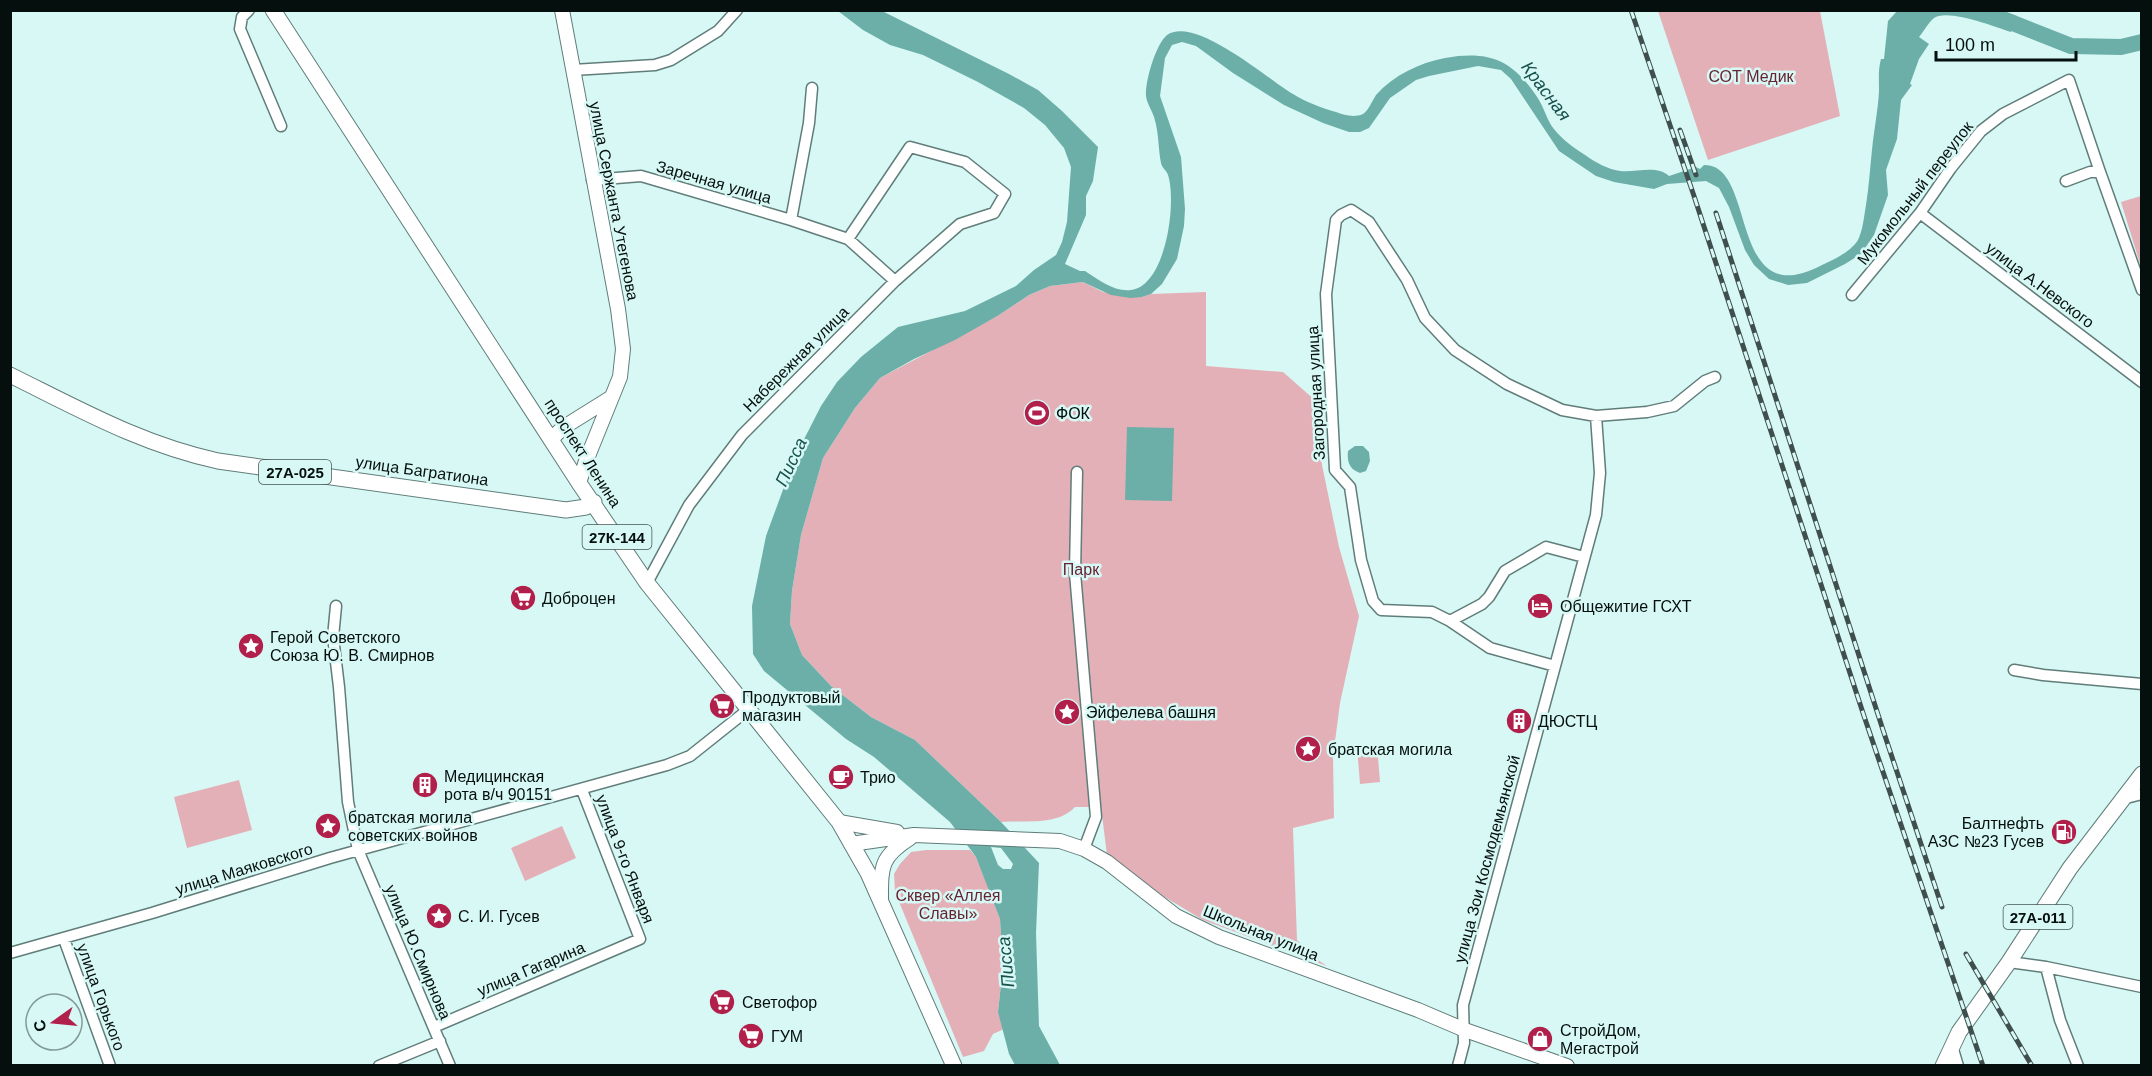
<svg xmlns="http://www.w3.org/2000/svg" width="2152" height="1076" font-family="Helvetica,sans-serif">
<rect width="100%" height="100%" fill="#d7f8f4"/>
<path fill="#e4b0b7" d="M1658,11H1820L1840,116L1708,160Z
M2141,196H2142L2141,267L2121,202Z
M1083,282L1103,292L1142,297L1151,294L1206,292V366L1283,372L1316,401L1322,465L1339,547L1359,616L1340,703L1333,757L1334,818L1293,828L1297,940L1315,958L1327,966L1203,920L1108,863L1101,807H1075C1057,826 1026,820 1001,822L915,740L871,717L831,686L802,655L790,624L792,591L801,535L823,458L855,408L880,378L999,315L1029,295L1050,286Z
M1377,745L1380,782L1360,784L1357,747Z
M239,780L252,830L187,848L174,797Z
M562,826L576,858L525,881L511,848Z
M926,850H970L976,857L990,891L1000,919L1003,966L998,1012L1004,1029L993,1034L984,1051L963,1057L895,892L894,874L900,864L911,852Z"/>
<path fill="#6cafa8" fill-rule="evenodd" d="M1898,10L2002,11L2017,16L2011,32C1996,27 1947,8 1934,18C1928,23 1924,31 1919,37L1929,44L1919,59L1910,84L1912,85L1901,100L1897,139L1886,170L1888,195L1874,235L1861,254L1845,264L1807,283L1788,285L1769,279L1754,265L1745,250L1729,207L1719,188L1706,181L1667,184L1654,189L1614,182L1596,176L1559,151L1511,79L1501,70L1478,66L1429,76L1416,80L1390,98L1369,128L1360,132H1349L1323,123L1284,105L1233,73L1196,46L1182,42L1172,45L1165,58L1160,96L1181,157L1185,209L1184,226L1177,259L1162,284L1151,294L1142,297L1130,298L1111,295L1083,282L1050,286L1029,295L999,315L955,340L914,359L880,378L855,408L823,458L801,535L792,591L790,624L802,655L831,686L871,717L915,740L1001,822L1039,863L1036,933L1039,1026L1060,1065H1015L1009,1054L998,1012L1003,966L1000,919L976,857L950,822L874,757L846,739L764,671L753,654L752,606L766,536L795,457L821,406L837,382L861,357L898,327L965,311L1016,286L1034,270L1056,255L1062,242L1067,222L1071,167L1064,148L1045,125L1024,108L978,82L923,55L890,45L863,30L838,11H882L1009,74L1038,90L1062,111L1098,147L1093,181L1086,196V215L1065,264L1080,271H1085C1099,280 1114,292 1131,290C1166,286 1177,202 1168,175C1167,171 1162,168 1161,163C1158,148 1159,132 1154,117C1152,110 1147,104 1146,96C1145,81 1156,44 1167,35C1195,15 1269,80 1293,94C1306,102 1322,108 1336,112C1344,115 1354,118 1363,114C1369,110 1372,101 1376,95C1394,75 1419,63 1445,58C1491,50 1514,61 1539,100C1544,108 1546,117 1551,125C1558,136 1571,146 1582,153C1592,160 1603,167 1615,170C1632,175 1655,163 1669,176L1696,167L1700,169L1704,165C1757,164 1728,309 1816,268C1830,261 1849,254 1858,240C1863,230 1864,216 1866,205C1869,186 1870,168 1872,150C1874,130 1878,110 1879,91C1879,79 1878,70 1881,59H1884L1888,21ZM991,847L1001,848L1013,864L1011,869H1003L998,865Z
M1127,427L1174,428L1172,501L1125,500Z
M1355,446H1363L1369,452L1370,461L1366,471L1360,473C1349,469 1347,462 1348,451Z"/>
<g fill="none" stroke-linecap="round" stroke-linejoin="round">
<path stroke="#6cafa8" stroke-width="16" d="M1980,10L2071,46L2121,47L2142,42"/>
<g stroke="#607d7a" stroke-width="13">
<path id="minor" d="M249,10L242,17L240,29L281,126
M573,70L655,65L671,60L718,31L737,10
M592,180L641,176L791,220L848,239L895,281
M2066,181L2090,172H2100L2142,290
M1920,213L2142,382
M791,220L809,123L812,88
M1852,295L1920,213L1951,168L1981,131L2003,114L2069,80L2100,172
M1077,472L1075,573L1096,817L1084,849
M647,583L689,505L742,435L895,281L960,224L994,213L1005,194L965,162L910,147L848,239
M336,606L333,637L339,687L348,802L358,850L450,1066
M1450,621L1482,604L1489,597L1505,571L1546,547L1584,557
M1555,666L1490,648L1450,621L1432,612L1381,610L1373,601L1361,560L1350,487L1335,470L1326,294L1336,220L1341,215L1351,210L1369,222L1407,280L1425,318L1455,350L1507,384L1562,410L1596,416L1647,412L1674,406L1705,381L1715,377
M2014,670L2043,675L2142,684
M2122,799L2142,794
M64,939L110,1066
M10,953L152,913L330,858L667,765L690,756L749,709
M2009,962L2046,967L2142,987
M2046,967L2060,1020L2078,1066
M434,1027L640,939L582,790
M1952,1046L1958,1066
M379,1066L440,1041
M1458,1066L1464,1043L1463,1005L1596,515L1600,473L1596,416"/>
</g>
<g stroke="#607d7a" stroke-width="16">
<path id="secondary" d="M562,10L618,309L623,349L620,377L586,461L579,483
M551,439L564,427L612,397
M839,822L897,832
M851,844L914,835L1060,841L1084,849L1107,862L1176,916L1219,937L1418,1010L1465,1030L1567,1066
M881,901C881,867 880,857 910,838"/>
</g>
<g stroke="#607d7a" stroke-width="17">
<path id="primary" d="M273,10L579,483L647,583L839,822L868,873L954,1066
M10,375C81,410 141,444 218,461L566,510L586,507L594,502
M1943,1066L1959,1032L2009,962L2070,868L2142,774"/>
</g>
<use href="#minor" stroke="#fff" stroke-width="10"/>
<use href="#secondary" stroke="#fff" stroke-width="14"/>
<use href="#primary" stroke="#fff" stroke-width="15"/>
<g stroke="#3f4f4d" stroke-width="5">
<path id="rail" d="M1631,10L1694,196L1864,716L1983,1066
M1680,130L1696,175
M1716,213L1883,730L1942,907
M1966,954L2032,1066"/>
</g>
<use href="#rail" stroke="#d7f8f4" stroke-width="3" stroke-dasharray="9" stroke-linecap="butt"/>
</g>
<defs>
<g id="stadium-disc" transform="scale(1.35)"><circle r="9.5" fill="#b11f4b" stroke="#d7f8f4"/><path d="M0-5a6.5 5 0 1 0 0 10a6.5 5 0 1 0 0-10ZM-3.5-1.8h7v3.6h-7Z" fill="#fff"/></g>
<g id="supermarket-disc" transform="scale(1.35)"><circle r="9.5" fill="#b11f4b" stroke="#d7f8f4"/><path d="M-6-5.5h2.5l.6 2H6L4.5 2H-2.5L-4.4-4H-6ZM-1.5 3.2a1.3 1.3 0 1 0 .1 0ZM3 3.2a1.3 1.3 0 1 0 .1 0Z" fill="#fff"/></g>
<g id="hotel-disc" transform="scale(1.35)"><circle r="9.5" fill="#b11f4b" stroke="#d7f8f4"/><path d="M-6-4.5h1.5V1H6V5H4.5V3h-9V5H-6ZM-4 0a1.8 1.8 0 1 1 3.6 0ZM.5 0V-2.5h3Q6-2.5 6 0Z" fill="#fff"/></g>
<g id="sight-disc" transform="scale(1.35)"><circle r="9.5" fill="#b11f4b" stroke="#d7f8f4"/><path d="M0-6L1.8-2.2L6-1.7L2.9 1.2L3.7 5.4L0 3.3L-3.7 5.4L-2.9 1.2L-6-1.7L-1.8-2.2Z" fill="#fff"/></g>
<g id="building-disc" transform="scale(1.35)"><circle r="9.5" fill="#b11f4b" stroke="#d7f8f4"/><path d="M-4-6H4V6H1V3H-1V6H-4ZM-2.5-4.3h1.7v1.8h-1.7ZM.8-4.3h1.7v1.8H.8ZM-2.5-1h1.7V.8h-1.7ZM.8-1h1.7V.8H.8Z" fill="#fff"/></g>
<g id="cafe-disc" transform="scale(1.35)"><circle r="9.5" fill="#b11f4b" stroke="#d7f8f4"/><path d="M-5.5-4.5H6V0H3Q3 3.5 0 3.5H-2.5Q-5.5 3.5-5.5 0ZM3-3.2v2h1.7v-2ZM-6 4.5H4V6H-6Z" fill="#fff"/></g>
<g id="fuel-disc" transform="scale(1.35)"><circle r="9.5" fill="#b11f4b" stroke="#d7f8f4"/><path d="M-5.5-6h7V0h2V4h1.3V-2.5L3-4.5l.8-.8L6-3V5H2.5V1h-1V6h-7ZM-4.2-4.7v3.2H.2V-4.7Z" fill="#fff"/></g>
<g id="shop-disc" transform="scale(1.35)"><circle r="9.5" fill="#b11f4b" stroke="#d7f8f4"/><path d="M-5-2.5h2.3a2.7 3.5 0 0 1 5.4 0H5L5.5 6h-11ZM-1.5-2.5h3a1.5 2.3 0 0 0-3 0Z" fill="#fff"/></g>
</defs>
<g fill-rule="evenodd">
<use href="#stadium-disc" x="1037" y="413"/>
<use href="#supermarket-disc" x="523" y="598"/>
<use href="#hotel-disc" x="1540" y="606"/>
<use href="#sight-disc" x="251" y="646"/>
<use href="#supermarket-disc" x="722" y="706"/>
<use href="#sight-disc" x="1067" y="712"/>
<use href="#building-disc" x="1519" y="721"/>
<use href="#sight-disc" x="1308" y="749"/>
<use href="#cafe-disc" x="841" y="777"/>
<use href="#building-disc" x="425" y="785"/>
<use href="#sight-disc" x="328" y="826"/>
<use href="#fuel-disc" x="2064" y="832"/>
<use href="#sight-disc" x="439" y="916"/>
<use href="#supermarket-disc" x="722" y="1002"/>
<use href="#supermarket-disc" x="751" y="1036"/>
<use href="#shop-disc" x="1540" y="1039"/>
</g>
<g text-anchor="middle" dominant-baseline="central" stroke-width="5" stroke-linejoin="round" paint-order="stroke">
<g fill="#d7f8f4" stroke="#445553" stroke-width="1.5">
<rect x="259" y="460" width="72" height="24" rx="4.5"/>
<rect x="582.5" y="525" width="69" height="24" rx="4.5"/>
<rect x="2003.5" y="905" width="69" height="24" rx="4.5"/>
</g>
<g font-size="15" font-weight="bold" fill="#050f0e">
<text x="295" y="472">27А-025</text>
<text x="617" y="537">27К-144</text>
<text x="2038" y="917">27А-011</text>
</g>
<g font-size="16" fill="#682332" stroke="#d7f8f4">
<text x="1751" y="76">СОТ Медик</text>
<text x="1081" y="569">Парк</text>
<text x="948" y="895">Сквер «Аллея<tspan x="948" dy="18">Славы»</tspan></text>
</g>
<g font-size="16" fill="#050f0e" stroke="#d7f8f4">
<text transform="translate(714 182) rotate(16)">Заречная улица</text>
<text transform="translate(1915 193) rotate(-52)">Мукомольный переулок</text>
<text transform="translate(614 201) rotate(79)">улица Сержанта Утегенова</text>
<text transform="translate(2040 285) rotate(37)">улица А.Невского</text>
<text transform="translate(796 359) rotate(-45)">Набережная улица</text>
<text transform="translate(1316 393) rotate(-93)">Загородная улица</text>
<text transform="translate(583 453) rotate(57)">проспект Ленина</text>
<text transform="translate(422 471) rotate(8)">улица Багратиона</text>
<text transform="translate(625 859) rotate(69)">улица 9-го Января</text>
<text transform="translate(1487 859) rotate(-75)">улица Зои Космодемьянской</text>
<text transform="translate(244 869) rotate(-17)">улица Маяковского</text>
<text transform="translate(1261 933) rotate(22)">Школьная улица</text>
<text transform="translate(418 952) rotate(67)">улица Ю.Смирнова</text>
<text transform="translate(531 969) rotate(-23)">улица Гагарина</text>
<text transform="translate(101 997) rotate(70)">улица Горького</text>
</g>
<g font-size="16" fill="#050f0e" stroke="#d7f8f4" text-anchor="start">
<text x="1056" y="413">ФОК</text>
<text x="542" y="598">Доброцен</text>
<text x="1560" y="606">Общежитие ГСХТ</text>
<text x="270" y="637">Герой Советского<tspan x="270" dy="18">Союза Ю. В. Смирнов</tspan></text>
<text x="742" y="697">Продуктовый<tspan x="742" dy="18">магазин</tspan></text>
<text x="1086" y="712">Эйфелева башня</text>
<text x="1538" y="721">ДЮСТЦ</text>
<text x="1328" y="749">братская могила</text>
<text x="444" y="776">Медицинская<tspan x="444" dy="18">рота в/ч 90151</tspan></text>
<text x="860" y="777">Трио</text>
<text x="348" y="817">братская могила<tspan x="348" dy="18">советских войнов</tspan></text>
<text x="2044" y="823" text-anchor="end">Балтнефть<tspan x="2044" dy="18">АЗС №23 Гусев</tspan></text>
<text x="458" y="916">С. И. Гусев</text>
<text x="742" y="1002">Светофор</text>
<text x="1560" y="1030">СтройДом,<tspan x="1560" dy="18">Мегастрой</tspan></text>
<text x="771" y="1036">ГУМ</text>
</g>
<g font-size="18" font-style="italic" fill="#17514c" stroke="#d7f8f4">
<text transform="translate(1546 91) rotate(53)">Красная</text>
<text transform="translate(791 462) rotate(-65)">Писса</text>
<text transform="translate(1006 962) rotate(-95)">Писса</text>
</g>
</g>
<rect width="2152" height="1076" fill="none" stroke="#050f0e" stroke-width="24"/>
<g transform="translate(54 1022) rotate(255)"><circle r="28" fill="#d7f8f4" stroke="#839b98" stroke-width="1.5"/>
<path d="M0-4.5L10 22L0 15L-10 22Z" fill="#b11f4b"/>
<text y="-9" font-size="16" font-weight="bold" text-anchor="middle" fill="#050f0e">С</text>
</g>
<path d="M1936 51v9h140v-9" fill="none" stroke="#050f0e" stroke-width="3"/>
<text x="1945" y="51" font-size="18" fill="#050f0e" stroke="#d7f8f4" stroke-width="4.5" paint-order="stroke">100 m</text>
</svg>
